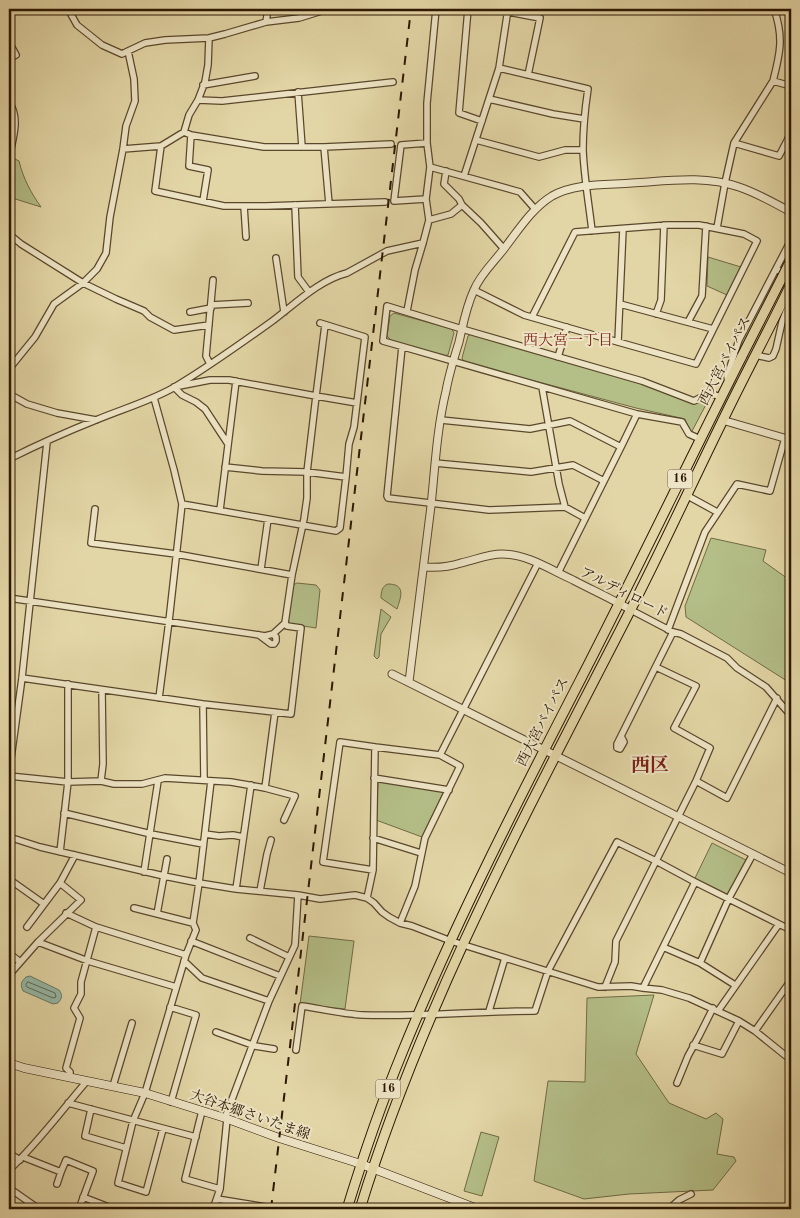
<svg xmlns="http://www.w3.org/2000/svg" width="800" height="1218" font-family="'Old Standard TT','Noto Serif JP',serif">
<rect width="100%" height="100%" fill="#e3d6a6"/>
<filter id="stains"><feTurbulence type="fractalNoise" baseFrequency=".004" numOctaves="4"/><feColorMatrix values="0 0 0 0 .2 0 0 0 0 .09 0 0 0 0 .02 0 0 0 .5 -.17"/></filter>
<radialGradient id="worn" r=".72"><stop offset=".6" stop-color="#630" stop-opacity="0"/><stop offset="1" stop-color="#630" stop-opacity=".3"/></radialGradient>
<path fill="#b4be87" stroke="#706a45" d="M11,157L19,161C23,178 31,193 41,207L9,197V171Z
M708,257L741,267L727,295L707,286Z
M394,313L452,329L454,333L448,355L443,356L391,340L387,336L390,316Z
M471,334L643,384L694,404L710,397L691,433L685,419L636,408L464,362L462,358L468,336Z
M711,538L766,550L763,561L791,581V674L787,681L686,617L685,606Z
M297,583L316,585L320,590L316,628L290,624L288,620L293,585Z
M388,584C406,584 401,597 397,609L381,598C381,592 382,586 388,584Z
M381,609L391,617L381,634L379,657L377,659L374,656Z
M380,780L444,791L422,837L376,820L378,783Z
M712,843L746,860L729,895L695,878Z
M309,936L354,941L345,1009L300,1004Z
M654,995L636,1054L669,1103L706,1119L716,1113L723,1119L717,1154L734,1157L736,1161L713,1190L629,1194L584,1199L534,1181L548,1081L585,1082L587,998Z
M481,1132L499,1137L482,1196L464,1191Z"/>
<path fill="#95b9a7" stroke="#6b7865" d="M30,976L59,990C63,996 62,998 58,1003L53,1004L23,991C20,984 21,982 26,977Z"/>
<g fill="none" stroke-linecap="round" stroke-linejoin="round">
<path stroke="#606855" stroke-width="1" d="M28,982L55,993L56,997L53,998L27,987L26,985Z"/>
<g stroke="#5a472c" stroke-width="8">
<path id="minor" d="M468,9L459,113L482,121
M492,9L540,18L528,75
M774,9C784,37 780,54 773,81L791,86
M266,22L268,9
M9,42L16,55L9,58
M128,51L145,43L165,40L209,38L225,34L266,22L299,18L328,9
M499,68L588,89C585,109 583,130 583,150C584,177 589,204 592,231
M203,85L255,76
M298,92L302,147
M489,99L553,114L584,119
M198,100L222,101L393,82
M9,102C21,119 12,140 9,159
M184,132L191,135L264,147H324L391,144
M191,135L189,166L208,170L203,201
M476,140L539,157L565,150H583
M734,143L779,156L791,133
M161,146L155,191L224,206H266L385,202
M324,147L329,204
M123,149L161,146L184,132L189,115L198,100L205,82L208,65L209,38
M430,167L520,192L535,209
M464,176L499,68L508,9
M426,199L394,201L401,145L427,143
M295,205L298,277L309,292
M462,205L481,223L504,249
M244,206L246,237
M429,220L451,214L462,205L459,199L444,184L446,171
M717,228L725,183L734,143L773,81
M9,234L21,244L83,283L116,299L144,311L150,317L174,330L209,325
M276,258L284,312
M776,269L791,277
M474,290L524,315L618,342L696,364L757,241L744,234L699,225H668L575,232L532,317
M620,304L713,329
M211,305L248,303
M407,311L415,270L423,243L429,220L426,199L430,167L427,143V103L436,9
M190,312L211,308
M656,314L661,300L664,225
M688,322L702,296L706,226
M320,323L365,337L354,427L349,444L346,477
M325,325L316,396L357,403
M618,342L623,229
M402,347L387,496L388,498L489,510L565,507L585,518
M755,355L769,358L773,356L776,349L782,322L791,299
M558,357L567,327
M210,364L206,356L213,280
M9,369L35,337L54,304L83,283L97,269L106,253L110,217L123,149L126,126L135,101L134,79L128,51L122,54L102,45L77,25L68,9
M728,383L727,376L739,340L791,240
M174,387L182,395L196,402L205,409L228,444
M542,387L559,484L565,507
M9,394L27,404L57,413L96,420
M154,398L174,470L182,504L169,621L159,698
M637,414L682,422L689,434L700,439
M441,420L530,429L570,421L621,447L558,573
M621,447L637,414L383,341L387,306L462,329L642,381L694,401L709,393L721,397
M9,459C37,445 66,432 96,420C122,409 148,402 173,388C207,368 239,345 271,322C294,305 319,280 347,273L387,251L423,243
M435,463L531,472L573,465L604,481
M686,495L717,512
M182,504L336,531L340,528L346,477L307,472L262,471L225,467
M95,509L91,543L176,554L292,575
M220,510L236,381
M261,569L268,519
M9,598L259,635L265,636L273,634L276,637V641L274,644H271L259,635
M631,610L673,632L681,634L727,658L737,668L766,687L787,711L791,713
M668,630L705,532L737,484L770,491L785,438
M273,634L285,623
M22,678L203,704L291,714L301,628L287,626L285,623L292,575L304,519L307,498V472L316,396L229,380H210L174,387
M203,704L204,780
M621,736L617,744V748L620,749L624,742L621,736L673,632
M9,773L22,678L47,442
M9,776L68,782L101,781L114,784H142L165,778L231,782L265,788L295,796L284,820
M374,778L449,790
M101,781L103,764L102,690
M696,781L727,798L777,698
M265,788L275,712
M64,813L151,834L203,844
M205,834L219,836L233,835L243,837
M9,837L40,847L164,876L199,883L236,889L298,895L320,899L355,895L367,898L374,903L382,912L389,917L400,923L412,926L451,941L598,987L631,986L643,988L662,990L689,998L739,1021L755,1031L791,1060
M373,838L421,853
M60,852L68,782V684
M373,870L323,862L340,742L375,747
M144,872L158,781
M695,882L791,930
M9,888L13,882L44,904
M236,889L251,785
M260,891L267,854L271,840
M367,898L373,870L375,747L440,755
M134,908L193,923
M66,913L96,927L186,955
M157,914L167,859
M400,923L415,886L425,838L460,766L440,755L538,563
M27,927L60,883L75,855
M250,938L289,957
M191,941L280,976
M38,942L88,961L176,987
M663,947L700,963L735,985
M9,953L20,962
M184,961L202,978L269,1001
M700,963L729,898L753,854
M9,975L38,942L81,900L60,883
M643,988L695,882L656,861L696,781L710,748L674,728L696,686L656,667
M170,1007L196,1015L171,1102
M489,1011L505,958
M718,1011L779,924
M755,1031L791,980
M216,1032L255,1046L274,1049
M693,1045L722,1054L739,1021
M296,1050L302,1006C322,1009 343,1014 363,1015C420,1017 477,1011 535,1011L548,971L617,842L656,861L616,941L615,962L605,987
M70,1077V1072L66,1068L80,1018L74,1008L81,994V982L96,927
M677,1083L688,1056L699,1036L713,1008
M113,1086L132,1023
M68,1103L196,1137
M91,1109L85,1136L126,1148
M202,1111L185,1179L220,1189
M225,1118L269,1001L295,945L298,895
M163,1129L146,1192L118,1183L133,1121L145,1093L186,955L196,930L193,923L199,883L211,781
M9,1153L20,1160
M23,1157L61,1172L66,1160L93,1171L79,1209
M9,1170C38,1143 61,1111 87,1081
M57,1184L61,1172
M9,1188L39,1209
M83,1197L114,1209
M217,1199L266,1207
M178,1209V1208L181,1209
M213,1209L220,1189L227,1119
M669,1209L679,1200L691,1194"/>
</g>
<g stroke="#5a472c" stroke-width="9">
<path id="tertiary" d="M722,420L791,440
M424,567C437,568 449,567 461,563C475,560 488,554 502,554C527,554 551,570 573,580C592,590 612,599 631,610
M392,674L791,873
M409,682C416,623 424,564 431,506C435,467 437,428 446,391C449,374 454,358 459,342C463,325 466,307 474,290C480,275 493,263 503,250C518,231 531,209 552,196C575,183 606,185 632,183C667,181 704,175 739,187C757,193 774,203 791,212"/>
</g>
<g stroke="#2c1703" stroke-width="9">
<path id="secondary" d="M9,1063L24,1068L145,1093L225,1118L279,1138L361,1164L478,1209"/>
</g>
<g stroke="#2c1703" stroke-width="11">
<path id="trunk" d="M347,1209C363,1157 381,1104 402,1053C456,920 522,793 588,665C640,563 690,459 742,356
M360,1209C424,1000 530,806 630,611C662,549 691,485 722,422C744,376 769,330 791,284"/>
</g>
<use href="#minor" stroke="#ede4c5" stroke-width="5.5"/>
<use href="#tertiary" stroke="#ede4c5" stroke-width="7"/>
<use href="#secondary" stroke="#ede4c5" stroke-width="8"/>
<use href="#trunk" stroke="#e3d6a6" stroke-width="9"/>
<path stroke="#2c1703" stroke-width="2" stroke-dasharray="9 9" stroke-linecap="butt" d="M271,1209L411,9"/>
<g stroke="#2c1703" stroke-width="11" stroke-linecap="butt">
<path id="trunk-bridge" d="M742,356L791,260"/>
</g>
<use href="#trunk-bridge" stroke="#e3d6a6" stroke-width="9"/>
</g>
<g text-anchor="middle" dominant-baseline="central" stroke-width="4" stroke-linejoin="round" paint-order="stroke">
<g fill="#ede4c5" stroke="#66543d" stroke-width="1">
<rect x="667.5" y="469.5" width="25" height="19" rx="4"/>
<rect x="375.5" y="1079.5" width="25" height="19" rx="4"/>
</g>
<g font-size="12" font-weight="bold" fill="#2c1703">
<text x="680" y="479">16</text>
<text x="388" y="1089">16</text>
</g>
<g font-size="14" fill="#2c1703" stroke="#ede4c5">
<text transform="translate(725 361) rotate(-63)">西大宮バイパス</text>
<text transform="translate(624 593) rotate(27)">アルディロード</text>
<text transform="translate(543 722) rotate(-63)">西大宮バイパス</text>
<text transform="translate(250 1115) rotate(19)">大谷本郷さいたま線</text>
</g>
<g font-size="15" fill="#7a1f14" stroke="#ede4c5">
<text x="568" y="341">西大宮一丁目</text>
</g>
<g font-size="19" font-weight="bold" fill="#7a1f14" stroke="#ede4c5">
<text x="650" y="766">西区</text>
</g>
</g>
<rect width="800" height="1218" fill="none" stroke="#e3d6a6" stroke-width="30"/>
<rect x="10" y="10" width="780" height="1198" fill="none" stroke="#2c1703" stroke-width="2.5"/>
<rect x="15" y="15" width="770" height="1188" fill="none" stroke="#2c1703"/>
<rect width="100%" height="100%" filter="url(#stains)"/>
<rect width="100%" height="100%" fill="url(#worn)"/>
</svg>
